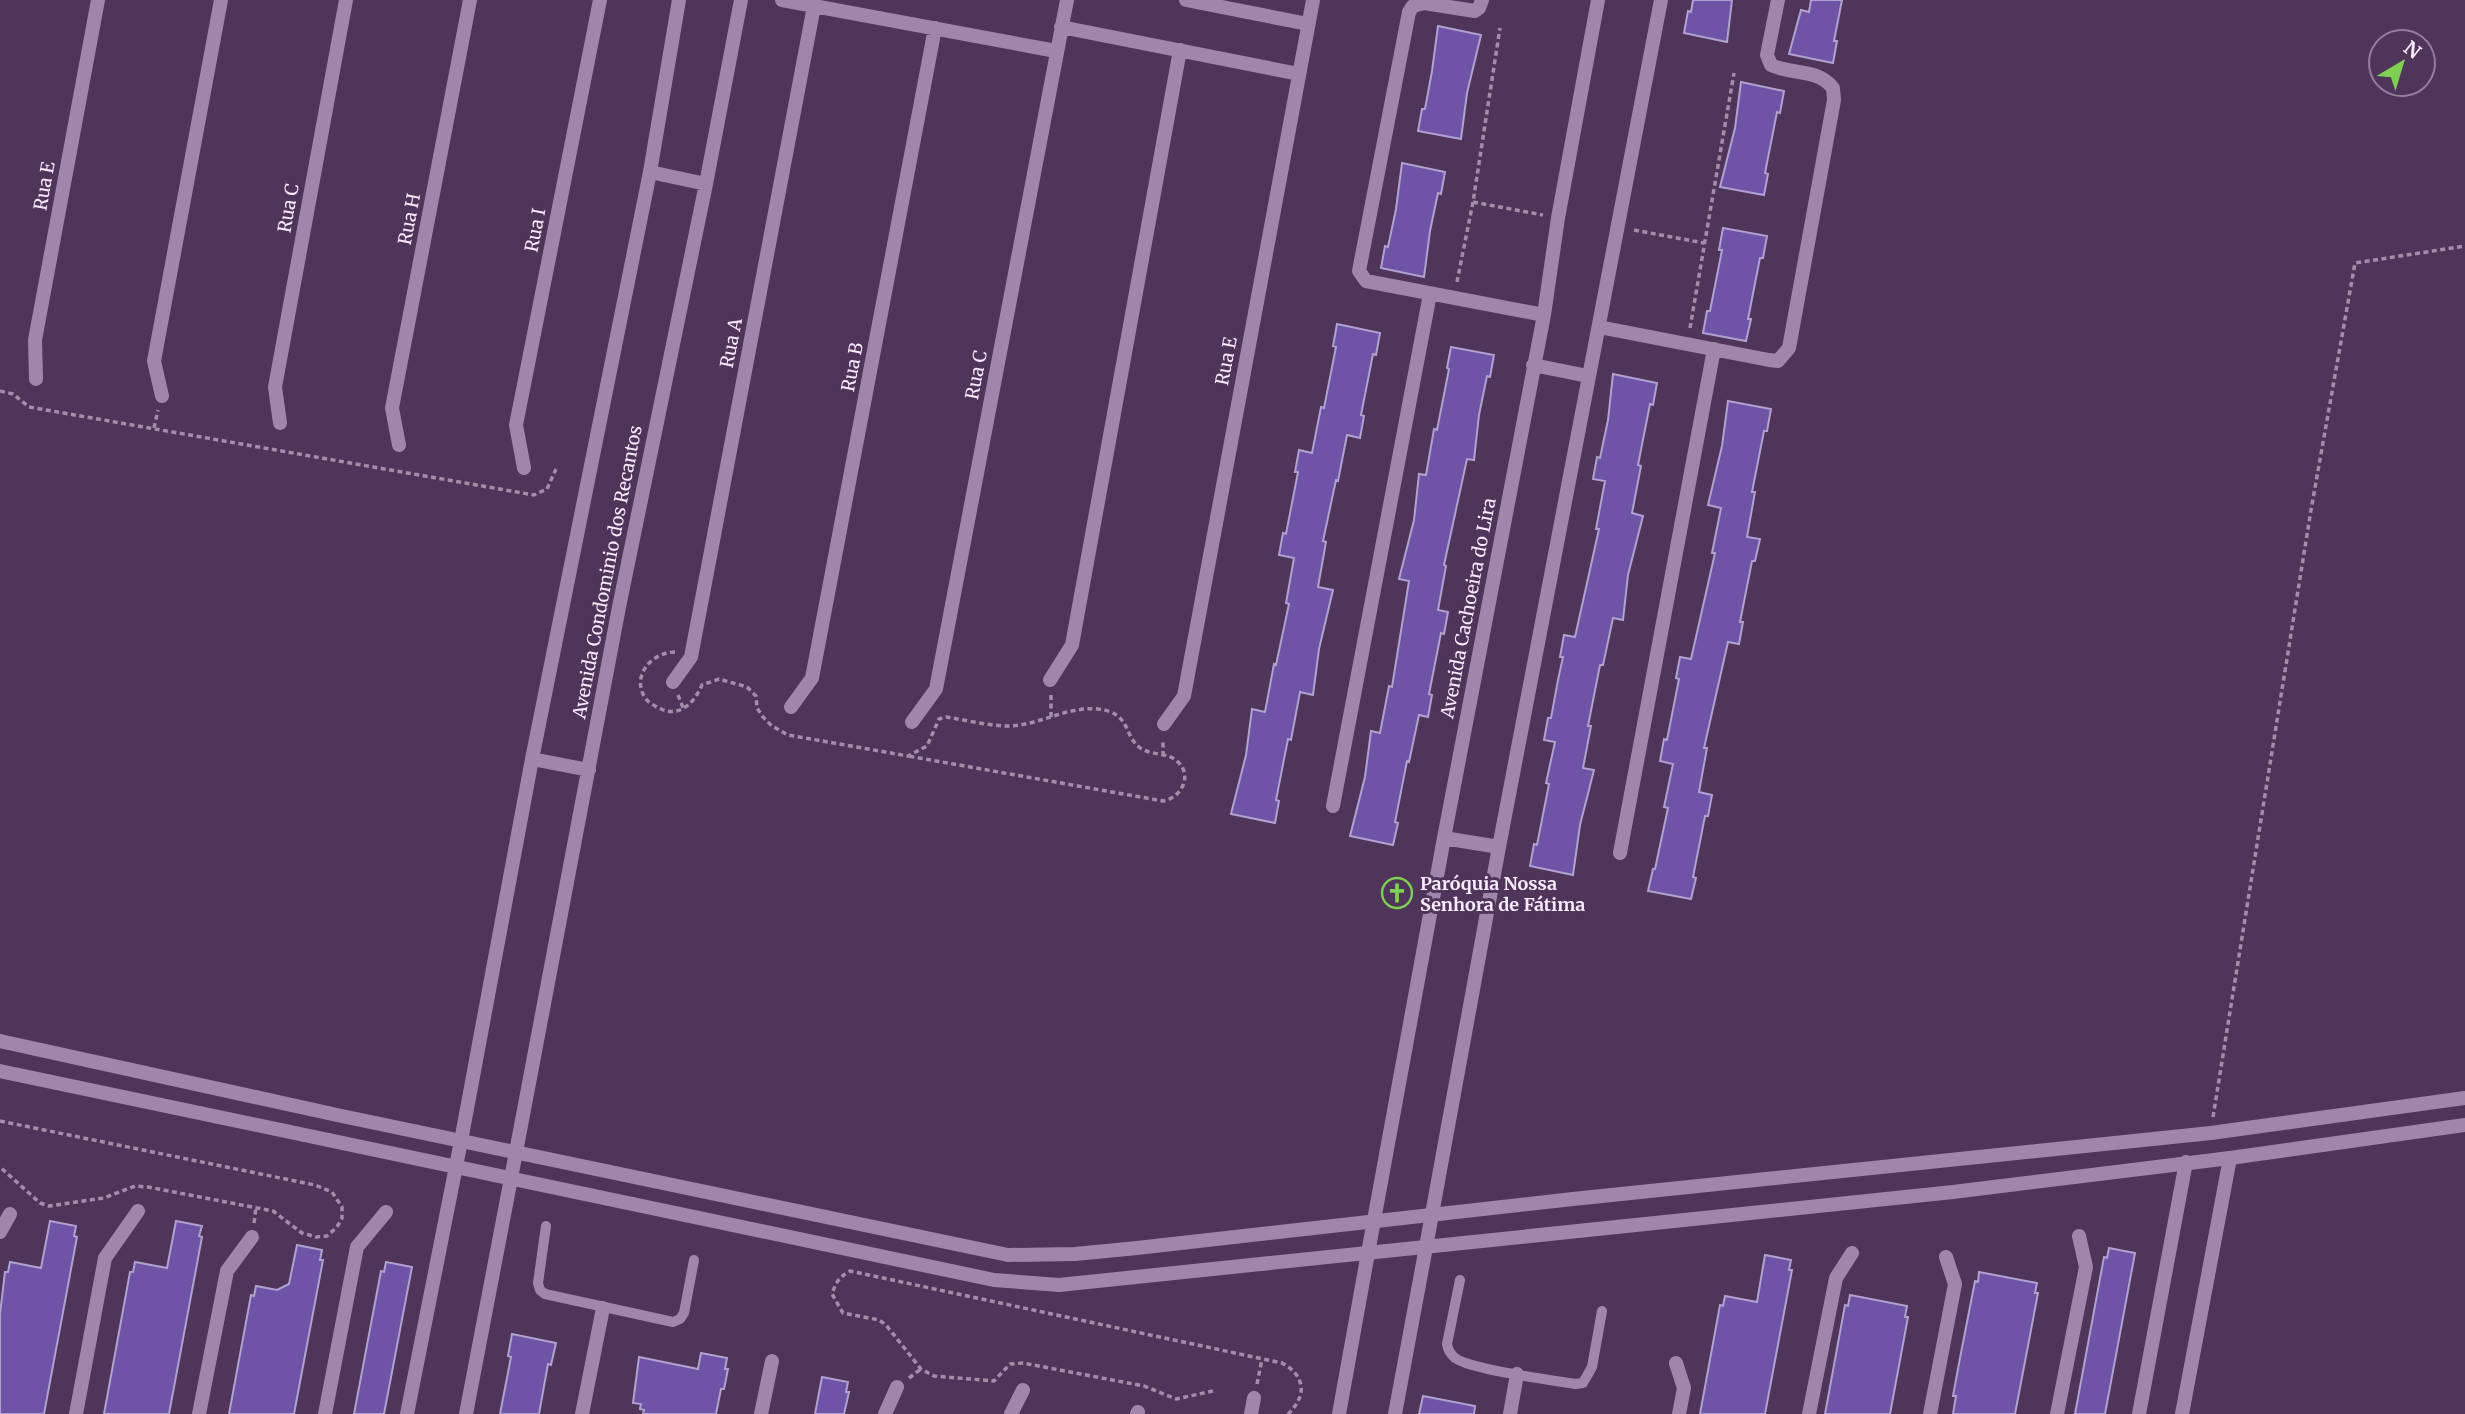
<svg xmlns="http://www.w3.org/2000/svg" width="2465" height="1414" font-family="Merriweather,serif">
<rect width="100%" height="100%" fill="#50355a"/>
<path fill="#6e53a6" stroke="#aea2d1" stroke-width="2" d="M1693,0H1732L1727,42L1684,33L1688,11L1691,12Z
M1811,0H1842L1834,41H1837L1833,63L1789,54L1801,10L1809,12Z
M1438,26L1481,35L1467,93L1461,139L1418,131L1422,109H1425L1432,71Z
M1741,82L1784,91L1780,113L1777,112L1765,173L1768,174L1764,195L1720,187L1735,128Z
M1402,163L1445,172L1441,194L1438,193L1430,231L1424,277L1381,268L1385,246L1388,247L1396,209Z
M1723,228L1767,236L1763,258H1760L1748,319H1751L1746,341L1703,333L1707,311H1710L1722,250H1719Z
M1337,324L1380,333L1376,355L1373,354L1361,415L1364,416L1360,438L1347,435L1338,481L1336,480L1323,541L1326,542L1318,587L1333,590L1319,649L1313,695L1300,692L1291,740L1288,739L1276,800L1279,801L1275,823L1231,814L1246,755L1252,709L1265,712L1274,664L1276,665L1289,604L1286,603L1294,558L1279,555L1283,533L1286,534L1298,472H1295L1299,450L1312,453L1321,407L1324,408L1336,347L1333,346Z
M1451,347L1494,355L1490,377L1487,376L1479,415L1474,460L1467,459L1444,565L1446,566L1438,610L1448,612L1444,634L1441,633L1429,694L1432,695L1428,717L1419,715L1409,762L1407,761L1395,822L1398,823L1393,845L1350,836L1365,777L1371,731L1380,733L1389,686L1392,687L1409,581L1399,579L1414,520L1419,474L1426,475L1434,429L1437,430L1449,369L1447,368Z
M1613,374L1657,383L1653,405L1650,404L1638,465L1641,466L1632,513L1643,516L1628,575L1623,620L1613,618L1603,665H1600L1588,726H1591L1583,768L1594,770L1580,825L1573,875L1530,866L1534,844L1537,845L1549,784L1546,783L1555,742L1544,740L1548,718H1551L1558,680L1563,657H1560L1564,635L1575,637L1599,529H1596L1605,481L1593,479L1597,457L1600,458L1608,420Z
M1728,401L1771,409L1767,431H1764L1752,492H1755L1747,537L1760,539L1755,561H1752L1740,622H1743L1739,644L1728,642L1704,748H1707L1699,792L1712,795L1708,816H1705L1693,877L1696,878L1691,899L1648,891L1653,869H1655L1668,808L1664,807L1673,764L1660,761L1664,739L1667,740L1679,679L1676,678L1680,657L1691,659L1715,553H1712L1721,508L1708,505L1722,446Z
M50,1221L76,1226L74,1236L77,1237L44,1414H0V1314L5,1272H8L10,1262L41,1268Z
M176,1221L202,1226L199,1236L202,1237L169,1414H104L130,1272H133L135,1262L167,1268Z
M297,1245L322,1250L320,1260H323L294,1414H229L251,1295L254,1296L256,1286L277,1290L289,1284Z
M2109,1248L2135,1253L2105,1414H2075L2104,1257L2107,1258Z
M1765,1255L1791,1260L1789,1270H1792L1765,1414H1700L1720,1305L1723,1306L1725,1296L1757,1302Z
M386,1262L412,1267L384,1414H354L381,1271L384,1272Z
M1979,1272L2037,1283L2035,1293H2038L2015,1414H1953L1956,1396H1953L1960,1358L1975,1281L1978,1282Z
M1850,1295L1907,1306L1905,1317H1908L1890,1414H1825L1845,1305L1848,1306Z
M512,1334L556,1343L551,1365L548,1364L539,1414H500L511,1357L508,1356Z
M701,1353L727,1358L725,1369H728L724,1389H721L716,1414H643L644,1410L640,1409L641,1404L633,1403L639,1357L698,1369Z
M822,1377L848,1382L846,1392H849L844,1414H815Z
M1423,1396L1475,1406L1474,1414H1419Z"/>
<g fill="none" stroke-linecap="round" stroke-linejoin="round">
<path stroke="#a28ea9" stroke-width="3.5" stroke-dasharray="5 3.5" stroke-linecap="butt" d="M1473,202L1543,215
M1634,230L1704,243
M1457,282L1473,202L1500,28
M1690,328L1734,73
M0,391L13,394L29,407L534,495L547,489L556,469
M154,428L158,410
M675,652C653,652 632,674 644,696C648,703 655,706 661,709C681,718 695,701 702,685L719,679L747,687L756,696L757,708L763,717L772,726L788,735L908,756L927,746L939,719L946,717C966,720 989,726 1009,726C1040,725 1067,706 1098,709C1131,713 1123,734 1139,747C1150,756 1169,752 1178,762C1193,776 1181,798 1163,801L908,756
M678,695L684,710
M1051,695V717
M1163,756V740
M2213,1117L2311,510L2355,263L2465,246
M0,1121L315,1185L332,1192L342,1207V1218L337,1227L327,1236L316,1237L302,1233L273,1211L148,1187L135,1186L104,1198L49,1206L40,1203L0,1167
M254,1223L256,1208
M909,1378L921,1369
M1257,1384L1262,1359
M1213,1391L1176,1399L1144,1386L1023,1363L1010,1364L994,1381L934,1376L921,1369L886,1325L879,1320L843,1313L832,1294C836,1282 839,1277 850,1271L1282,1363C1306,1376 1307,1396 1288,1414"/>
<path stroke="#a087aa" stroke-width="10" d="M546,1226L538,1283L540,1290L545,1294L673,1322L680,1319L684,1313L694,1260
M1460,1280L1447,1344C1448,1350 1450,1354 1455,1358C1472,1370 1551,1380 1575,1384L1583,1383L1592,1367L1602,1311"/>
<path stroke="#a087aa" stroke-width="14" d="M782,0L1056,51
M1186,0L1308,24
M1482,0L1479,8L1475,11L1424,3L1413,6L1409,12L1359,271L1366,281L1544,315
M1061,27L1299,74
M650,172L706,184
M1599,327L1769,360L1778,361L1789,348L1834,100L1833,88C1817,68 1792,75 1771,65L1767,55L1778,0
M1533,365L1588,376
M36,379L35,340L98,0
M162,396L154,361L221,0
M280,423L275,387L346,0
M399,445L392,408L470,0
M524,468L516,425L600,0
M1050,680L1072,645L1180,50
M673,682L691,657L814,6
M791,707L812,678L935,28
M912,722L936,689L1067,0
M1164,724L1184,696L1313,0
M532,759L589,770
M1333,806L1430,294
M1444,838L1499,847
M1620,853L1714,349
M461,1141L532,759L650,172L679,0
M516,1152L619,607L706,184L741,0
M0,1232L10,1214
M1426,1247L1499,847L1661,0
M1368,1253L1444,838L1544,315L1558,218L1598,0
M1676,1363L1684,1388L1679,1414
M76,1414L105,1258L138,1211
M199,1414L227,1271L252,1237
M325,1414L357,1247L386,1212
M582,1414L603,1308
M761,1414L772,1361
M885,1414L897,1387
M1011,1414L1023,1390
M1137,1414L1138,1412
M1251,1414L1254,1398
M1510,1414L1517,1374
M1809,1414L1836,1278L1852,1253
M1930,1414L1955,1284L1946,1257
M2057,1414L2086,1267L2079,1236
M2139,1414L2186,1162
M2182,1414L2230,1158"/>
<path stroke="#a087aa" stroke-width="14" d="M0,1041L337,1115L1008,1255L1075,1254L1137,1248L1573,1199L2211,1133L2465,1098
M0,1071L994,1280L1059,1285L1953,1192L2230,1158L2465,1125
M407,1414L461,1141
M466,1414L516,1152
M1339,1414L1368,1253
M1395,1414L1426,1247"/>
</g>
<defs>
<g id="church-ring" transform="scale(1.575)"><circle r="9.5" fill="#50355a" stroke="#7ed053" stroke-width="1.5"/><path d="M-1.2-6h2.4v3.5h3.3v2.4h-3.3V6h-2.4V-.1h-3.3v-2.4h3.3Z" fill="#7ed053"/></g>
</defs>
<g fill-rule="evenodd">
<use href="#church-ring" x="1397" y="893"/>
</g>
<g text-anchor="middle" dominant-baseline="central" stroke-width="6" stroke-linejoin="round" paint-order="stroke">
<g font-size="18" fill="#f8ebfd" stroke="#50355a">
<text transform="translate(44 186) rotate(-80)">Rua E</text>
<text transform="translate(288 208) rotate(-80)">Rua C</text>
<text transform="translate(409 219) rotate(-79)">Rua H</text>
<text transform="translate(535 230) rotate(-79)">Rua I</text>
<text transform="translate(731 343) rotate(-79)">Rua A</text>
<text transform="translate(1226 361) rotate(-79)">Rua E</text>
<text transform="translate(852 367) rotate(-79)">Rua B</text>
<text transform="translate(976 375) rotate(-79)">Rua C</text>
<text transform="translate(607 572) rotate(-79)">Avenida Condominio dos Recantos</text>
<text transform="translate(1468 608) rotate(-79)">Avenida Cachoeira do Lira</text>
</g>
<g font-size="18" font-weight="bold" fill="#f8ebfd" stroke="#50355a" text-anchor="start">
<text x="1420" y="883">Paróquia Nossa<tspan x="1420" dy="21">Senhora de Fátima</tspan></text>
</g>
</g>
<g transform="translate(2402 63) rotate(38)"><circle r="33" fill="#50355a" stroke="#937e9b" stroke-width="2"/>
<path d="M0-5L12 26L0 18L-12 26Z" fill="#7ed053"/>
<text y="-10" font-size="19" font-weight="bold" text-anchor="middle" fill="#f8ebfd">N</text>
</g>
</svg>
